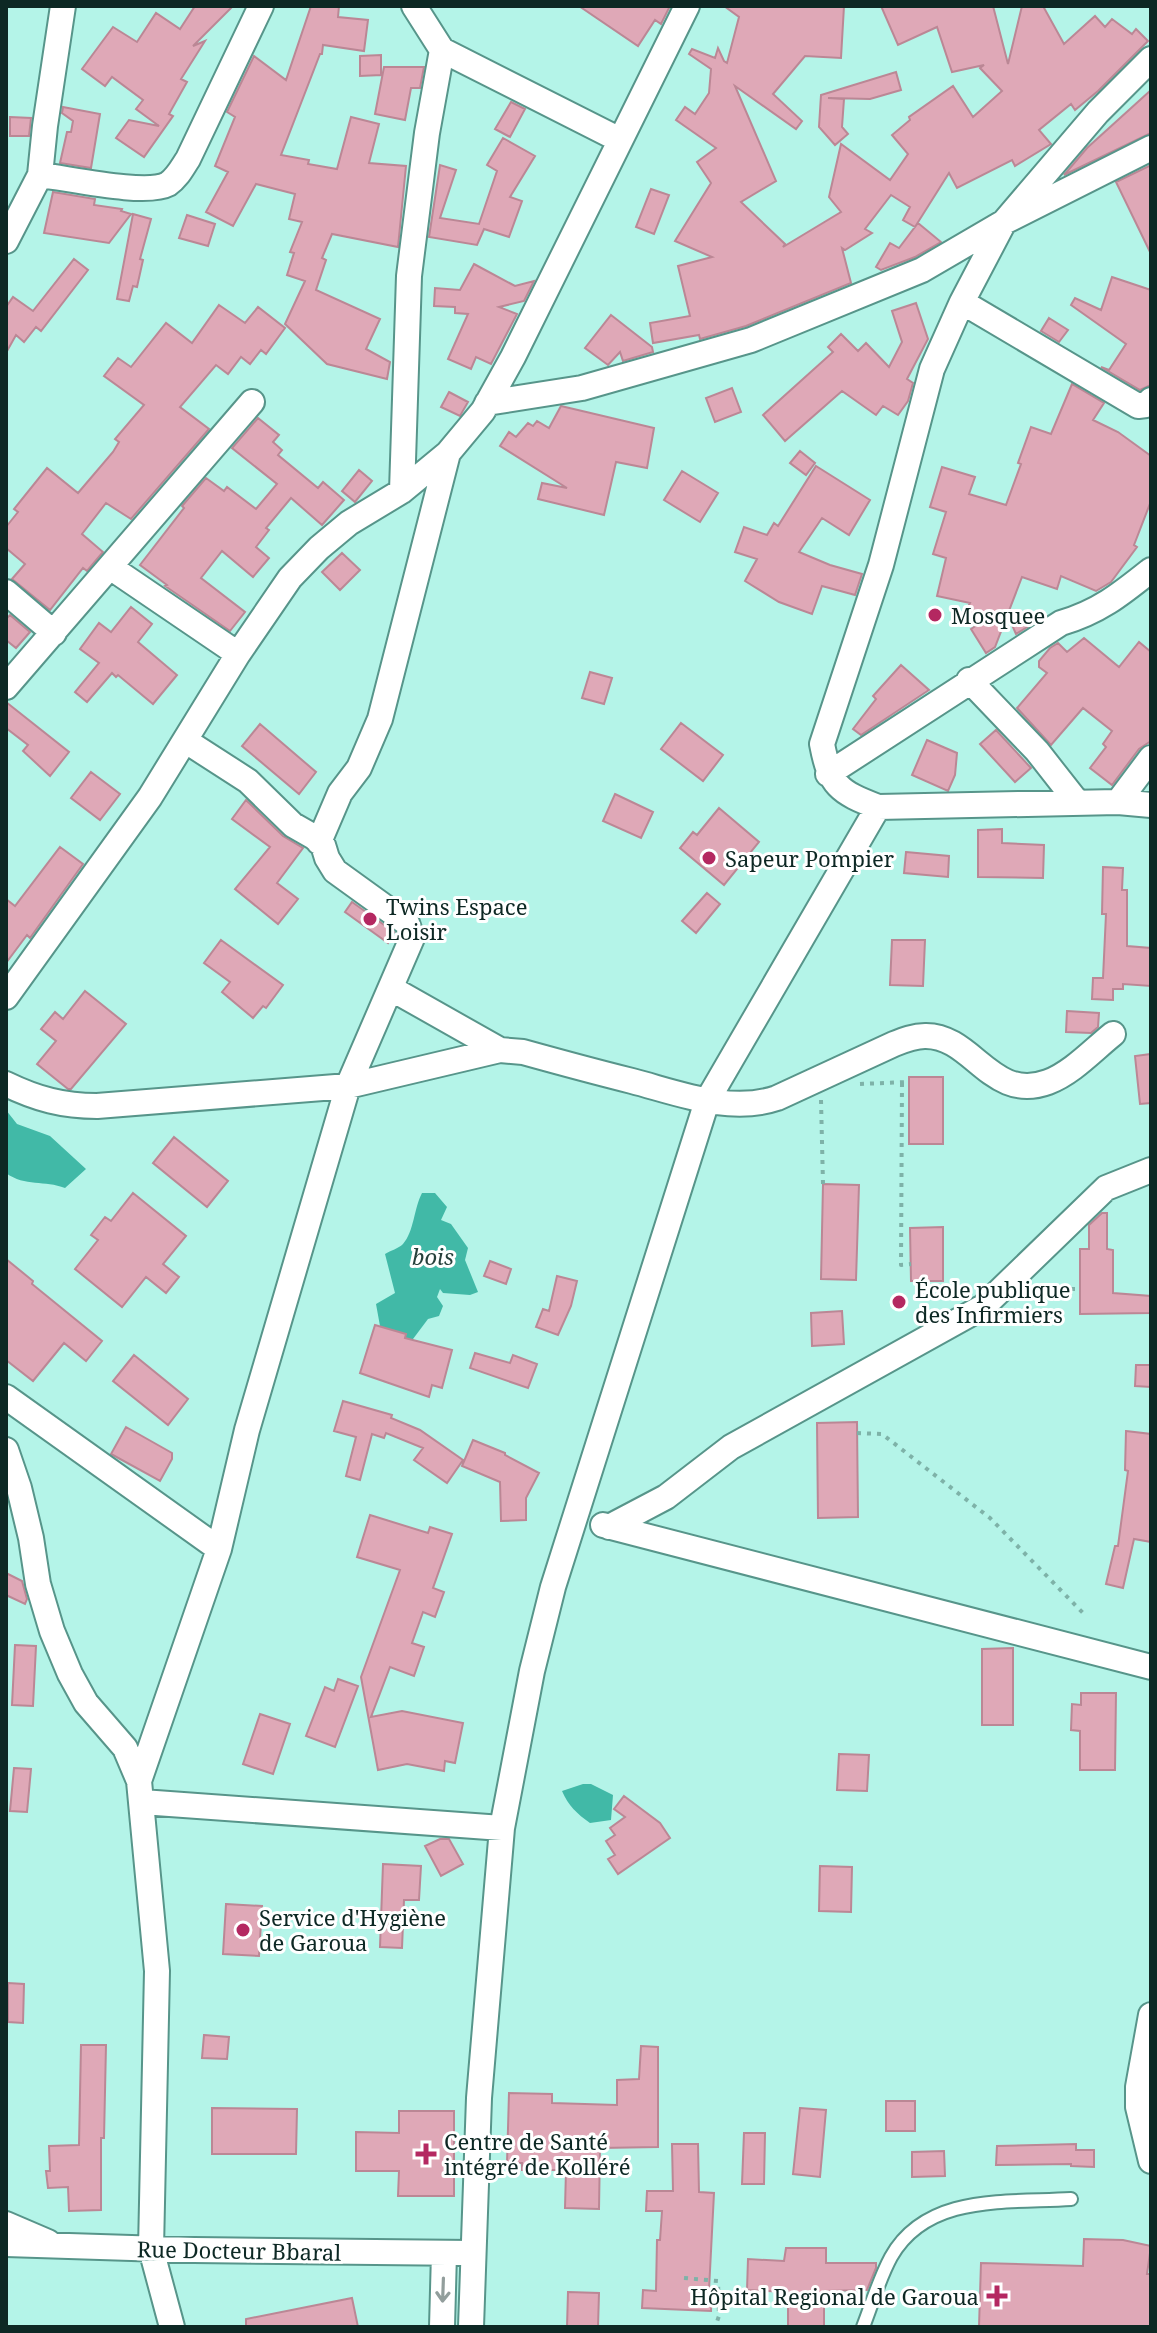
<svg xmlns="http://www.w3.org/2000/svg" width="1157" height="2333" font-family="'Noto Serif',serif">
<rect width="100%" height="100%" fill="#b4f4e8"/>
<path fill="#41b9a7" d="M6,1110L17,1124L50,1136L86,1169L65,1188C45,1180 25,1187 6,1173Z
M422,1193H435L447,1207L441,1220L451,1224L468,1248L465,1260L478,1292L470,1295L443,1293L440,1289L437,1297L443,1306L439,1316L428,1319L407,1347L382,1337L376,1304L395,1293L385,1254C391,1250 398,1249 403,1244C414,1232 414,1208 422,1193Z
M583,1784H591L613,1795L611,1820L590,1823C577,1814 568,1805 562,1791Z"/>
<path fill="#dfa8b7" stroke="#bb8795" stroke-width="2" d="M195,6H233L193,46L205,41L181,79L187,82L169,114L173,116L144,157L116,138L129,120L159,126L136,109L143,100L112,77L105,86L82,69L113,27L137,42L156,13L180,29Z
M311,6H339L338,17L368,20L364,51L323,45L322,54H320L281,155L309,160L308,164L337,169L351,117L379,124L369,163L406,166L398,247L332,234L322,258L326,260L316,290L380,319L366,349L390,362L387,379L327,364L285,324L305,281L287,275L294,253L290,252L302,222L289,219L295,194L256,184L233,226L206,212L228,172L215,166L235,117L227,112L254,56L286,80Z
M579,6H670L661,24L655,20L638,46Z
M724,6H844L841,58L805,56L773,94L802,121L796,129L735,86L776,181L741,202L785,244L783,247L841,212L829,197L841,144L890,180L908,154L892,135L910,120L909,117L953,86L973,117L1002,91L980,68L984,65L952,72L937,27L898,45L881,6H993L1008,64L1022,6H1043L1064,44L1095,16L1105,27L1112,19L1132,34L1136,29L1148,41L1098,91L1075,110L1071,104L1039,130L1051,144L1015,166L1012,160L957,188L949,173L915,227L903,220L910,207L891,195L865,229L872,233L845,250L842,248L851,283L746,326L700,339L699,335L653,343L650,323L690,316L678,266L712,257L675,241L711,183L697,162L716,148L676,120L685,107L695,114L709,93L711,69L689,54L692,49L715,58L718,48L724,61L727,63L739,17Z
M381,55V75L360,76V56Z
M384,67H424L420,88H411L405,120L375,114Z
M896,72L901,90L870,99L828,98L844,99L842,127L848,134L835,145L819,127L821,95Z
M1151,90V133L1064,175L1087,148Z
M511,102L525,109L510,137L495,129Z
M63,107L100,114L91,168L60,163L67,132H71L73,121L62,113Z
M10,117L31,118L29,136H10Z
M503,138L535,156L510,197L522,201L509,237L484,229L477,245L429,237L440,165L456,170L440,218L479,224L497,171L487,165Z
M1151,165V254L1116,182Z
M651,189L669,195L654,234L636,227Z
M53,192L95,199L94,205L122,209L121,211L131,214L109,243L44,233Z
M133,214L151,219L140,259L143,260L137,287L133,286L129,301L117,299Z
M187,215L215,224L208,246L179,238Z
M918,223L941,242L915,257L881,270L876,267L890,243L899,248Z
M74,259L88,270L41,331L36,327L24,342L16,335L6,353V307L13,297L33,311Z
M474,264L515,286L534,281L524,301L499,307L517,314L491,364L476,357L471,369L448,359L468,314L455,313V307L434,306L435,288L460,290Z
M1112,277L1151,290V385L1140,390L1101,367L1109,370L1126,344L1071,305L1075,298L1101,310Z
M916,303L928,339L907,379L913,383L908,401L898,415L883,406L876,415L842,391L785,441L763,415L833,352L828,347L841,334L858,351L866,343L889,367L902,342L892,311Z
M219,305L245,323L258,307L285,328L266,354L261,350L250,364L241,357L228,374L216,365L180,407L209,429L131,519L106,503L82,534L103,552L87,571L83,568L50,610L12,579L25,564L6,548V527L18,512L14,509L47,468L78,493L113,452L119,442L115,439L144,405L104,376L118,358L131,367L166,323L192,343Z
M611,315L652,347L653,352L623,361L620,352L608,365L585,348Z
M1049,318L1068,330L1059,342L1041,331Z
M1072,384L1104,403L1093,420L1118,432L1151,456V501L1134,545L1137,547L1111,582L1096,591L1061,576L1057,589L1022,577L995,647L986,653L971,629L986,619L966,611L970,603L937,596L946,558L933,554L946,512L930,507L942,467L975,477L969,494L1006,505L1021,464L1018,463L1031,427L1051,434Z
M732,388L741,412L715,422L706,398Z
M449,392L468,402L460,416L441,407Z
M561,406L654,428L647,468L616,462L604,515L538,499L542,483L567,488L500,446L509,432L516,437L528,423L533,426L537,421L549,428Z
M258,418L279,435L273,442L282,450L278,455L318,488L323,482L344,500L322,525L291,498L266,528L269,530L256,547L269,558L253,577L222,551L201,578L245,612L230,631L165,586L167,585L140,565L184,508L182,506L206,478L224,491L227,487L256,509L277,484L232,448Z
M800,451L815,463L806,475L790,463Z
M816,466L870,500L849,535L822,518L799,552L830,565L862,574L855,595L822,586L812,614L779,602L745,581L757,559L735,552L744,527L767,535L774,523L778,526Z
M359,470L372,481L355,502L342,491Z
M682,471L718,493L700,522L664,500Z
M342,553L360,570L340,590L322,572Z
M131,607L152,624L138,642L177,675L153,704L118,675L116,677L112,673L87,702L75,692L99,663L80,649L99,623L111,632Z
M10,615L30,632L16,648L6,640V619Z
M1025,618L1029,626L1016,634L1012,625Z
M1084,638L1119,667L1139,642L1151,652V741L1139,749L1112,785L1090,768L1106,747L1103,744L1112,731L1083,708L1051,745L1017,708L1047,673L1039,667V661L1050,648L1058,643L1067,652Z
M901,665L929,690L861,735L853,729L876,699L873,696Z
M590,672L612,678L604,704L582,698Z
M6,702L69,752L50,776L23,751L28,745L6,728Z
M681,723L723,755L703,781L661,749Z
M260,724L316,772L299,794L242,746Z
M996,730L1031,768L1015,782L980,744Z
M927,740L957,753L955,775L948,791L912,775Z
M91,772L120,794L100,820L71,798Z
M615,794L653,812L641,838L603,821Z
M246,800L283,836L303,848L277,883L298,899L278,924L235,889L270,847L232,819Z
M719,808L759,842L724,885L680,848L693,832L697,835Z
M1002,829V843L1044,845L1043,878L978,877V830Z
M60,847L83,864L30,938L27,935L6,963V899L15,906Z
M906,852L949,856L948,877L904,873Z
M1103,867L1123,868L1122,890H1127V946L1151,948V986L1123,984V989H1113V1000L1092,999L1093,978H1103L1106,914H1102Z
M707,893L720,904L696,933L682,921Z
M352,902L394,932L388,943L345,912Z
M221,940L283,985L266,1008L263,1006L253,1018L222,992L230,982L204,963Z
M892,940H925L923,986L890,985Z
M85,991L126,1024L71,1089H68L37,1064L56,1041L41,1029L55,1012L63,1019Z
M1067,1011L1099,1013L1098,1027L1091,1033L1066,1032Z
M1151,1054V1103L1140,1104L1135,1056Z
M909,1077H943V1144H909Z
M174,1137L228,1181L207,1207L153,1163Z
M823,1184L859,1185L856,1280L821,1279Z
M133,1193L186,1236L163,1264L179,1277L166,1293L146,1277L122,1307L75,1269L98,1240L91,1235L105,1217L111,1221Z
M1102,1213H1107V1249L1113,1250V1293L1151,1296V1313L1080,1314V1249H1089V1225Z
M943,1227V1281H911L910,1228Z
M6,1259L33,1281L32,1284L102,1341L86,1361L64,1343L33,1381L6,1360Z
M490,1261L511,1269L506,1284L484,1276Z
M557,1276L577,1281L571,1306L558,1335L536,1327L543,1309L549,1311Z
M842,1311L844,1344L812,1346L811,1313Z
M375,1325L406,1334L405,1338L452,1350L442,1388L432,1385L429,1397L360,1373Z
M475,1353L510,1363L513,1355L537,1364L528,1388L470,1368Z
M134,1355L188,1399L168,1425L113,1381Z
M1136,1365H1151V1387L1135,1386Z
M343,1401L392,1415L391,1418L420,1430L463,1460L447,1483L414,1460L423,1448L386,1433L384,1438L372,1434L360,1480L346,1476L356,1437L334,1431Z
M857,1422L858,1517L818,1518L817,1423Z
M126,1427L172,1453V1459L160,1481L111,1454Z
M1126,1431L1151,1434V1542L1134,1539L1123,1588L1106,1584L1115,1546H1118L1128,1471L1125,1470Z
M473,1440L505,1453V1455L539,1473L526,1498V1520L501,1521L500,1482L462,1466Z
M370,1515L428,1533L430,1527L452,1534L433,1588L444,1592L435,1617L423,1612L412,1643L424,1647L414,1676L390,1667L371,1717L402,1711L463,1723L455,1763L445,1761L444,1771L407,1764L378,1770L361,1677L400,1570L357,1557Z
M6,1573L22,1581L27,1599L25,1604L6,1595Z
M15,1645L36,1646L33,1706L12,1705Z
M1013,1648V1725H982V1649Z
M338,1679L358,1686L335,1747L306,1736L325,1687L334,1691Z
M1081,1693H1116L1115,1770H1080V1731L1071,1730L1072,1704L1081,1705Z
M260,1714L290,1724L273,1774L243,1764Z
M839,1754L869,1755L867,1791L837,1790Z
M14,1768L31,1769L27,1812L10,1811Z
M624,1796L660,1823L670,1838L618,1874L608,1859L615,1855L606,1841L615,1835L610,1828L625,1817L614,1809Z
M440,1839H449L463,1864L441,1876L425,1846Z
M383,1864L421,1866L419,1900H404L402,1948L380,1947Z
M820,1866L852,1867L851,1912L819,1911Z
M226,1904L262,1906L259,1956L223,1954Z
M8,1983L24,1984L23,2023L8,2022Z
M204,2035L229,2037L227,2059L202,2058Z
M81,2045H106L104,2138H101V2210L69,2211L68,2187L48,2188L46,2171H50L49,2146L79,2145Z
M641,2046L658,2047V2147L600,2148L599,2209L565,2208L566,2170H522V2163H507L509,2093L552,2094V2103L617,2105V2080L639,2079Z
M886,2101H915V2131H886Z
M212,2108L297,2109L296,2154H212Z
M800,2108L826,2110L820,2177L793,2174Z
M399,2111H454V2196H398L399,2171H356V2132L399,2133Z
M744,2133H765L764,2184H742Z
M672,2144H698L699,2192L714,2193L709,2290H712L711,2311L642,2308L643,2290L656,2291L657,2240H660L662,2211H646L647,2191H673Z
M1076,2144V2150H1094V2167L1071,2166V2164L996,2165L997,2146Z
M944,2151L945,2176L912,2177V2152Z
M1084,2239L1123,2240L1151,2246L1147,2274H1151V2327H979L981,2263L1083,2266Z
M786,2248H826V2263H876V2268L867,2290L824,2291V2327H788V2292L747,2290L748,2259L784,2261Z
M568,2292L599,2293L598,2327H567Z
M352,2298L358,2327H246V2319Z"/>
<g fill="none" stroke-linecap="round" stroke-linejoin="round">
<g stroke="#57958a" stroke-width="16">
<path id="service" d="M863,2327C872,2304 879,2279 891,2257C927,2193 1008,2203 1071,2199"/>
</g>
<g stroke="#57958a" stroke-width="28">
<path id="minor" d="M414,6L442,50L620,140
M1151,59L1098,112L1004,222L962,302L932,369L881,565L822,744C830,786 839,792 878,807L1118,802L1151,805
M40,175C68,178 146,196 168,184C177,178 182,168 188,159L261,6
M6,241L40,175L45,126L63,6
M962,302L1138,406L1146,405L1151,400
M487,403L582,388L751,340L922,270L1004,222L1151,148
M402,491L409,276L427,133L442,50
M110,567L238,654
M6,592L54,633
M969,680L1037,751L1077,802
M6,687L252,402
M828,774L1061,623C1099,612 1121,594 1151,570
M1118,802L1151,758
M319,842L340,793L359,768L380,719L448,453
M392,989L500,1050
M6,997L150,797L238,654L290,578L319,548L349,523L402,491L448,453L483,411L513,357L687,6
M6,1084C37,1099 63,1106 97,1106L348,1086L500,1050L523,1052C559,1062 596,1072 632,1081C678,1093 730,1114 777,1098L894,1044C904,1040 914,1036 925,1036C973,1035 991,1103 1048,1082C1072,1073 1093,1050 1113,1034
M6,1397L219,1549
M6,1450L19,1488L31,1538L38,1584L52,1631L70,1674L86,1703L125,1748L139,1781L157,1971L151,2249L172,2327
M603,1525L1151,1667
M609,1527L666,1497L731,1447L983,1307L1106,1188L1151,1170
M139,1781L219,1549L247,1430L348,1086L412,938L407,923L335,871L327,858L323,845L314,837L293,825L248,781L186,741
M142,1802L502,1828
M1151,2015L1138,2087V2107L1151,2161
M6,2224L48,2242
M6,2244L194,2250L472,2253
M442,2327L444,2253
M471,2327L479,2098L502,1828L532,1671L553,1587L707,1101L878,807"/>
</g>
<path stroke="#7eb2a8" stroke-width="4" stroke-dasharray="4 6" stroke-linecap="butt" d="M902,1083L901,1265L911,1264
M860,1084L909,1082
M821,1100L823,1184
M943,1289H970
M1031,1289H1080
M857,1433L882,1434L990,1518L1084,1614
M684,2278L718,2281L719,2316L715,2327"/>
<use href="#service" stroke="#fff" stroke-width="12"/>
<use href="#minor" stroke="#fff" stroke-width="24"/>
</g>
<defs><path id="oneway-shaft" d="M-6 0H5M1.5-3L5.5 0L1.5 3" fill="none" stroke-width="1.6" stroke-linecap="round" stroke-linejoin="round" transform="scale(2)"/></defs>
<use stroke="#929e9c" href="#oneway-shaft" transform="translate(443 2290) rotate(92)"/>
<g fill="#b42861" stroke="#fff" stroke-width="3">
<circle cx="935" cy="615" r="8"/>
<circle cx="709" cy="858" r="8"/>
<circle cx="370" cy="919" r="8"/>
<circle cx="899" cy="1302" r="8"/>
<circle cx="243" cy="1930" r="8"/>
<path d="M422 2142h8v8h8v8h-8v8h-8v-8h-8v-8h8z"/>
<path d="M993 2284h8v8h8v8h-8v8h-8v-8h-8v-8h8z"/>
</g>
<g text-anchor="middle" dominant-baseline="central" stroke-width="6" stroke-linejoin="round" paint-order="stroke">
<g font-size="22" fill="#0d2824" stroke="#fff" text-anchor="start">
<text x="951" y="615">Mosquee</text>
<text x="725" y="858">Sapeur Pompier</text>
<text x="386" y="906">Twins Espace<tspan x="386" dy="25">Loisir</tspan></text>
<text x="915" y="1289">École publique<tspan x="915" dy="25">des Infirmiers</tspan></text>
<text x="259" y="1917">Service d'Hygiène<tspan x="259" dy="25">de Garoua</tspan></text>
<text x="444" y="2141">Centre de Santé<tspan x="444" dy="25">intégré de Kolléré</tspan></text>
<text x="979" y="2296" text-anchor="end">Hôpital Regional de Garoua</text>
</g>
<g font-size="22" font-style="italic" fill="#26403b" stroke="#fff">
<text x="433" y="1256">bois</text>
</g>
<g font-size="22" fill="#0d2824" stroke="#fff">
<text transform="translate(239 2250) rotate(1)">Rue Docteur Bbaral</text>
</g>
</g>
<rect width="1157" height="2333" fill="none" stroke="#0d2824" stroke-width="16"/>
</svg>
